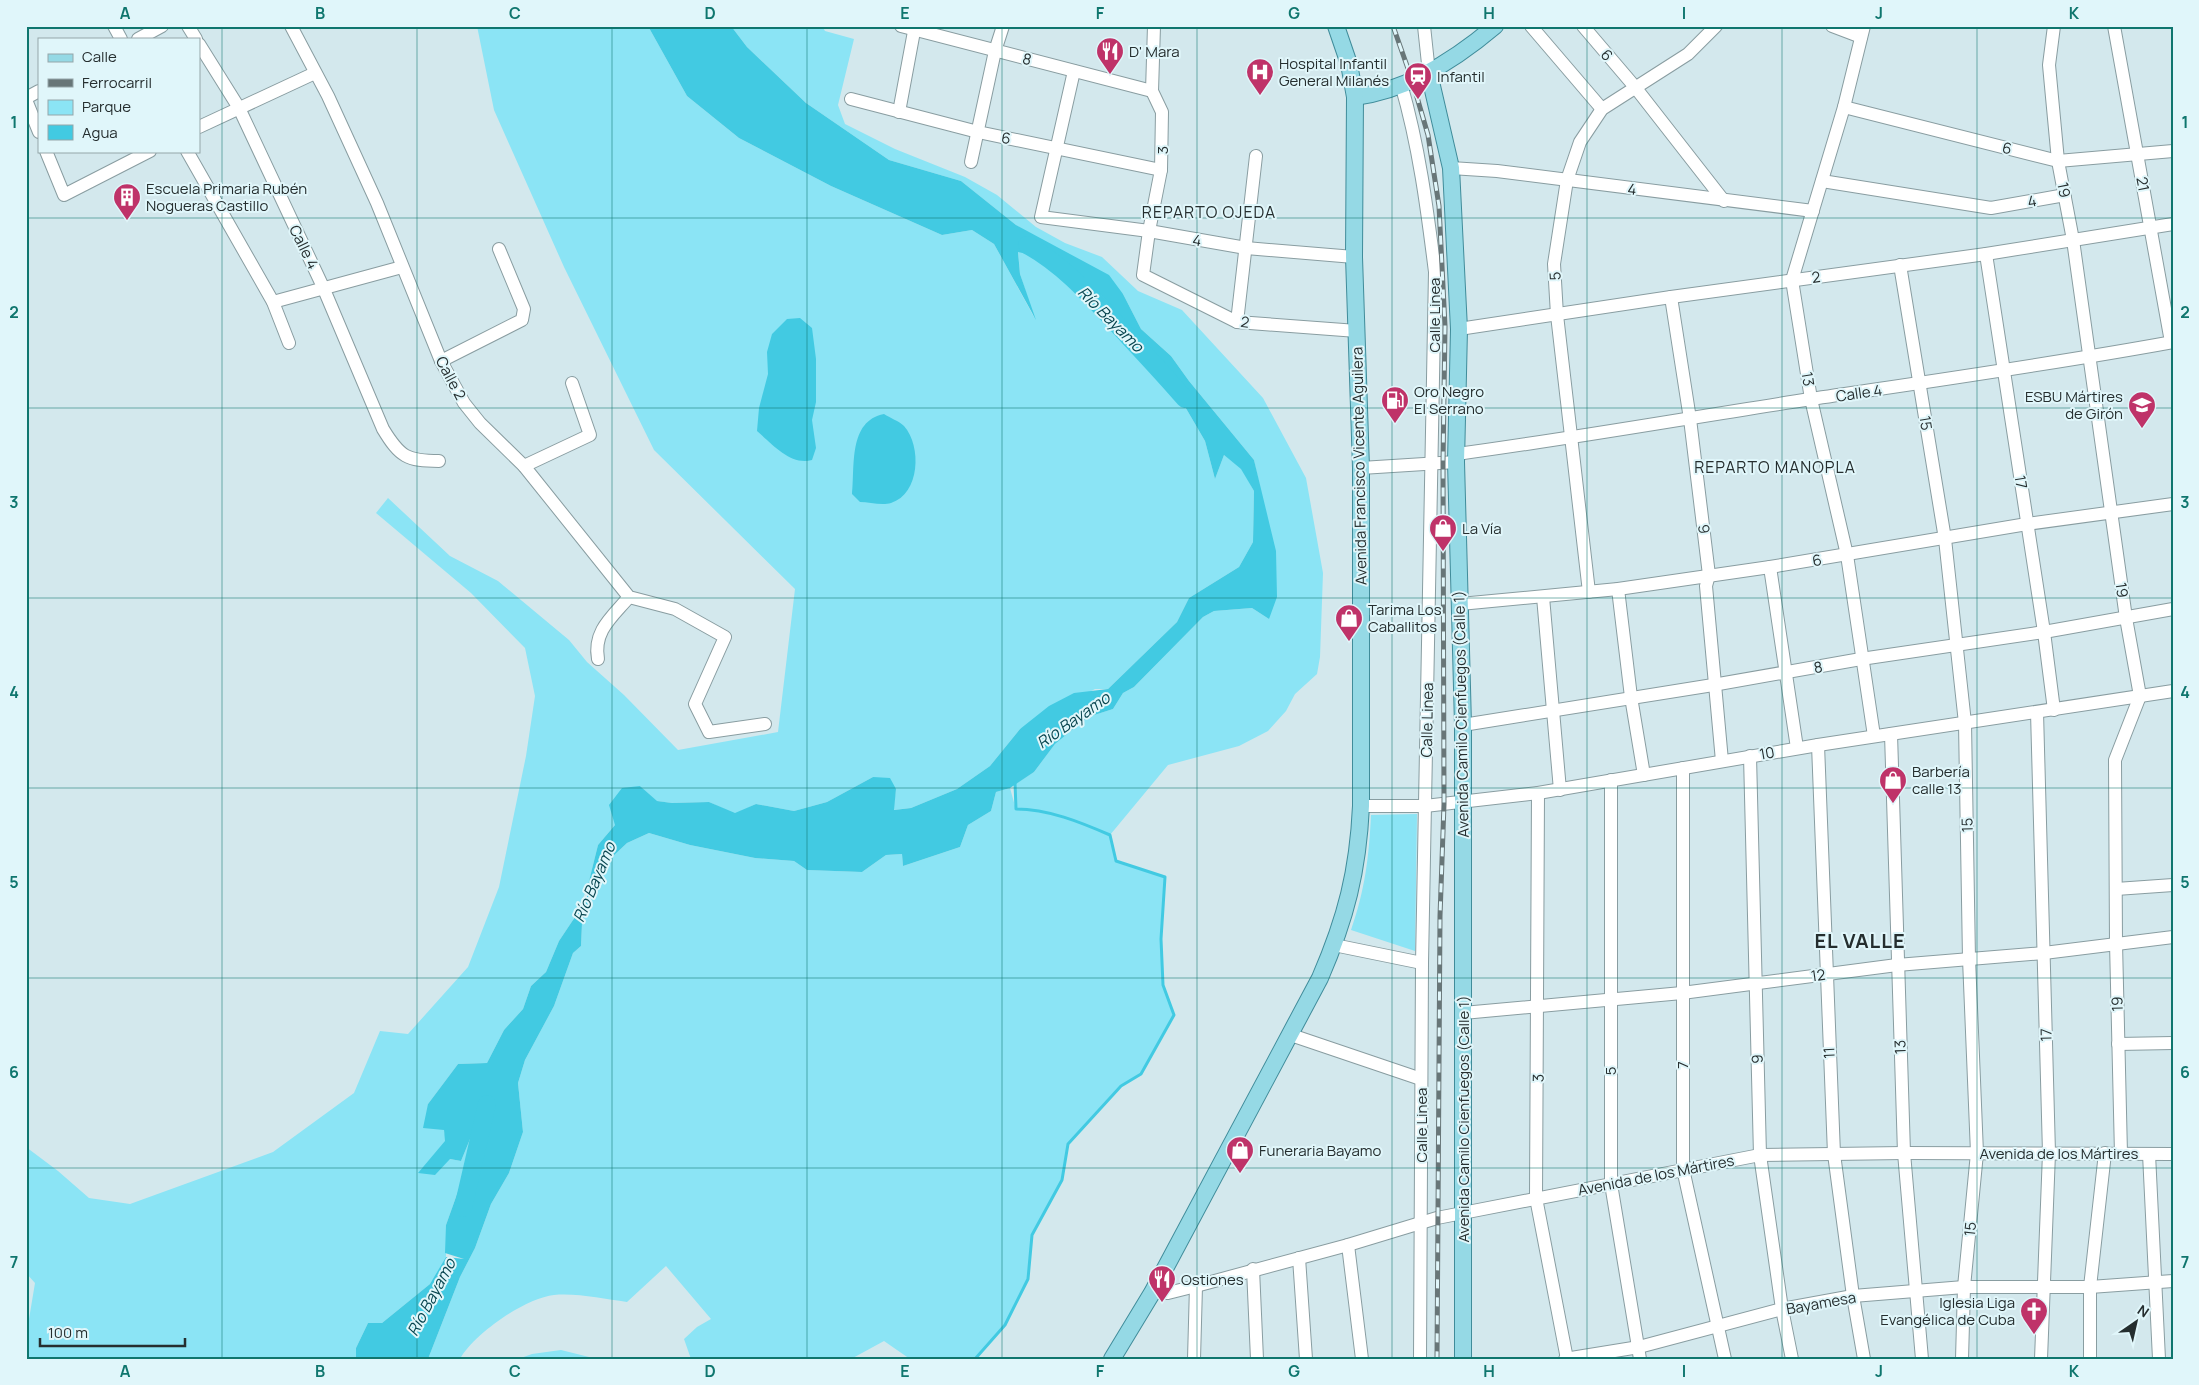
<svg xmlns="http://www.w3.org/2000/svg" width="2199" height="1385" font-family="Manrope,sans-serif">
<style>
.green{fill:#8be4f5}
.water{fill:#42cae2}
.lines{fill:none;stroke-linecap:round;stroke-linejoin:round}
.stream{stroke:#42cae2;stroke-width:3}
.river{stroke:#42cae2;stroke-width:18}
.minor-casing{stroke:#899da1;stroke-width:14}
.major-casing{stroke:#408c9a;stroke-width:18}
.minor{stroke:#fff;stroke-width:12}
.major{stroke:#95d9e5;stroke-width:16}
.rail-casing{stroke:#687678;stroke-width:5}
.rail{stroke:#e0f6fa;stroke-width:3;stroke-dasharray:9;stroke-linecap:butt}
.grid{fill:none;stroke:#0f766e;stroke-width:1;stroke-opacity:0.55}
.labels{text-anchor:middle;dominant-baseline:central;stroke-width:4;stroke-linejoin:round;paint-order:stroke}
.poi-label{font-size:15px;fill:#252e2f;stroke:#e0f6fa;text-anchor:start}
.street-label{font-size:15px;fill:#252e2f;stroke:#e0f6fa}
.neighbourhood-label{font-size:16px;letter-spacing:1px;fill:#252e2f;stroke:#e0f6fa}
.water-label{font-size:16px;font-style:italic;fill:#08454f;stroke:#e0f6fa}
.district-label{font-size:20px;font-weight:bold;letter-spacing:1px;fill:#252e2f;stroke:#e0f6fa}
.neatline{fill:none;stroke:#0f766e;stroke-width:2}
.grid-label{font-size:16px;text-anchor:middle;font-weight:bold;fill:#0f766e}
</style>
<rect width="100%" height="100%" fill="#d3e8ed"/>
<g class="green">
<path d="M477 26H648L687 96 739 138 831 186 942 235 972 230 994 244 1034 317 1020 274 1018 251 1056 260 1101 295 1155 355 1205 441 1215 479 1224 455 1242 469 1254 491 1253 542 1239 567 1189 598 1177 622 1108 689H1095L1020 729 990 766 957 789 911 808 893 810 896 789 873 777 827 802 794 811 756 804 735 814 709 802 672 803 656 801 640 786 615 825 598 845 587 889 573 920 559 941 546 972 531 986 523 1009 504 1030 487 1063 458 1064 428 1104 444 1130 450 1159 461 1161 475 1127 482 1126 469 1186 461 1183 446 1225V1257L438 1273 430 1284 382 1323H368L356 1348V1359H26V1337L35 1283 26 1273V1147L58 1171 89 1198 130 1204 273 1152 354 1093 380 1031 408 1034 468 967 499 887 526 756 535 696 525 648 471 593 376 513 388 498 450 556 498 581 569 640 587 662 624 695 678 750 778 732 795 589 654 450 564 267 494 110Z"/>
<path d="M731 26H822L825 31 854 39 838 105 845 124 895 149 965 177 997 195 1036 227 1065 243 1102 257 1138 291 1182 310 1263 398 1306 478 1323 573 1320 657 1317 674 1295 694 1286 711 1268 731 1239 746 1168 765 1110 835 1116 861 1165 877 1161 939 1163 985 1174 1015 1141 1074 1121 1086 1068 1144 1062 1180 1032 1235 1028 1279 1005 1325 975 1359H910L884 1341 851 1359H691L684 1339 697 1327 711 1319 666 1266 627 1302C604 1299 578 1293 554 1295 525 1298 474 1334 460 1359H428L460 1277 475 1248 491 1204 509 1173 523 1132 518 1083 525 1060 554 1006 573 953 581 946 582 923 588 906 610 859 627 843 649 833 690 845 755 858 794 861 807 870 862 872 886 855 902 854 903 866 960 847 968 825 991 811 996 792 1010 788 1015 806 1014 785 1034 772 1055 744 1088 717 1113 709 1123 693 1134 687 1203 617 1214 611 1252 608 1269 619 1264 506 1254 460 1189 381 1171 356 1141 329 1123 294 1016 225 961 181 889 160 806 103 747 47Z"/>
<path d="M1417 814 1415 951 1351 930C1365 890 1369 857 1371 815Z"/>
<path d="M561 1350 597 1359H518L532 1354Z"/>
</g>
<g class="water">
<path d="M648 26H731L747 47 806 103 889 160 961 181 1016 225 1109 275 1123 294 1141 329 1171 356 1189 381 1254 460 1276 551 1277 597 1269 619 1252 608 1214 611 1203 617 1134 687 1123 693 1113 709 1088 717 1055 744 1034 772 1010 788 996 792 991 811 968 825 960 847 903 866 902 854 886 855 862 872 807 870 794 861 755 858 690 845 649 833 627 843 610 859 587 899 588 906 582 923 581 946 573 953 554 1006 525 1060 518 1083 523 1132 509 1173 491 1204 475 1248 460 1277 428 1359H356V1348L368 1323H382L430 1284 446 1257 464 1259 445 1253 446 1225 461 1183 470 1185 482 1127H475L461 1161 450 1159 435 1175 418 1173 445 1141 444 1130 423 1128 428 1104 458 1064 487 1063 504 1030 523 1009 531 986 546 972 559 941 587 899V889L598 845 615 825 609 805 622 788 640 786 657 801 672 803 709 802 735 813 756 804 794 811 827 802 873 777 890 778 896 789 894 810 911 808 957 789 990 766 1020 729 1049 706 1074 693 1108 689 1177 622 1189 598 1239 567 1253 542 1254 491 1241 469 1224 455 1215 479 1205 441 1155 355 1101 295 1056 260 1018 252 1020 274 1036 320 994 244 972 230 942 235 831 186 739 138 687 96Z"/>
<path d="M800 318 812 328 816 359V402L812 420 816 448 812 460C791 466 772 444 757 431L759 408 768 374 767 352 772 334 787 319Z"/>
<path d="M884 414C890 418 899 421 904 426 922 446 920 494 891 503 882 506 869 502 860 502L852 494C855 467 848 421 884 414Z"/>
</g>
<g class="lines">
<path class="stream" d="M975 1359 1005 1325 1028 1279 1032 1235 1062 1180 1068 1144 1121 1086 1141 1074 1174 1015 1163 985 1161 939 1165 877 1116 861 1110 835C1080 822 1048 809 1016 809L1015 783"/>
<g class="river">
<path d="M1027 245C1060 263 1086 291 1111 318 1136 345 1161 371 1185 399"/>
<path d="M463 1208 487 1104"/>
</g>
<g class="minor-casing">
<g id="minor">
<path d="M114 26 121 39"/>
<path d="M188 26 196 39"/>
<path d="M291 26 328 96 377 203 441 361 464 403 480 423 524 466 629 597 675 609 725 637 695 704 709 732 765 724"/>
<path d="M901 26 1152 91"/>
<path d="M1154 26 1152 91 1162 112 1161 170 1149 231 1143 275 1237 322 1357 331"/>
<path d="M1424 26 1429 73"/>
<path d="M1531 26 1602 109"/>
<path d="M1583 26 1635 87 1724 201"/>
<path d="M1832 26 1861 37"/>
<path d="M1864 26 1844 107 1792 280 1811 399 1847 555 1874 736"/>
<path d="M2054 26 2049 65 2058 161 2073 240 2126 618 2140 696 2115 760 2116 943 2121 1154"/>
<path d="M2114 26 2171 342"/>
<path d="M138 39 162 26"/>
<path d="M199 44 239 108 323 287 383 429C400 457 407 461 439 461"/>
<path d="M1074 71 1041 217 1149 231 1246 248 1354 257"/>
<path d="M1401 84C1419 146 1427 208 1435 272L1422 963 1420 1359"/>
<path d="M26 98 39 91"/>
<path d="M851 99 978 132 1161 170"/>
<path d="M26 100 39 132"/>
<path d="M1844 107 2058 161 2173 151"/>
<path d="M899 112 915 26"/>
<path d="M199 127 315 73"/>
<path d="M46 151 64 195 150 151"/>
<path d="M187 151 273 302 289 343"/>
<path d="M971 162 995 51 1003 26"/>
<path d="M1451 168 1497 171 1813 211"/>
<path d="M1822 181 1991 208 2065 195"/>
<path d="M1986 254 2044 632 2054 710"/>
<path d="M1900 265 1945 539 1965 723 1969 959 1977 1153 1964 1287 1962 1359"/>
<path d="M1671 297 1690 419 1709 575 1706 586 1722 761"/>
<path d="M273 302 402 267"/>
<path d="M1237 322 1256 156"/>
<path d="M1459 329 1671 297 1986 254 2173 224"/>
<path d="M441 361 522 320 524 309 499 249"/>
<path d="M1457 454C1575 438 1693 417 1811 399 1932 381 2053 364 2173 342"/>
<path d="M524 466 590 435 572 383"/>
<path d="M1361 468 1456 462"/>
<path d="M1770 567 1797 748"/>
<path d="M1618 589 1631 697 1644 775"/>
<path d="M1589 592 1557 315 1554 264 1567 180 1580 142 1602 109 1688 54 1716 26"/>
<path d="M1543 597 1560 790"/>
<path d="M1460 604 1618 589 1770 567 2027 524 2173 504"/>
<path d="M598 659C593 631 612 617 629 597"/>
<path d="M2037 712 2049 1153 2041 1359"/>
<path d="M1463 725 1713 685 1861 659 2044 632 2173 609"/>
<path d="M1891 734 1904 1153 1922 1359"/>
<path d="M1818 745 1834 1154 1853 1296 1864 1359"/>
<path d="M1750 756 1760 1155 1782 1309 1792 1359"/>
<path d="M1683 768V1169L1725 1359"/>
<path d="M1611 780V1184L1640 1359"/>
<path d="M1538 793 1536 1198 1567 1359"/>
<path d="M1361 806H1425L1538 793 1818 745 2173 691"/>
<path d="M2116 889 2173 885"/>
<path d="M1334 945 1422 963"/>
<path d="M1463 1013 1682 993 1897 965 2044 953 2173 937"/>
<path d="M1291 1035 1421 1079"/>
<path d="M2118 1044 2173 1043"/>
<path d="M2149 1154 2159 1359"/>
<path d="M1348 1245 1362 1359"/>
<path d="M1299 1258 1306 1359"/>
<path d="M1253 1269 1257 1359"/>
<path d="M1152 1293H1168L1196 1286 1348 1245 1437 1218 1760 1155 1904 1153 2173 1154"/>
<path d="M1194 1359 1196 1286"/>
<path d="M1565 1359 1639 1347 1782 1309 1853 1296 1964 1287H2090L2173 1281"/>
<path d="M2090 1359V1287L2105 1153"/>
</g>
</g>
<g class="major-casing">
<g id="major">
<path d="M1429 73 1451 168 1459 329 1456 462 1463 725V1359"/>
<path d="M1355 97C1406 91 1456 59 1495 26"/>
<path d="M1112 1359 1152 1293 1320 978C1346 918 1358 871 1361 806V468L1354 257 1355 97 1349 64 1336 26"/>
</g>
</g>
<use href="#minor" class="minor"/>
<use href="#major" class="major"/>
<g class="rail-casing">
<path id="rail" d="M1393 26 1412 80 1428 135 1439 206 1445 326 1443 463 1444 804 1440 916 1437 1359"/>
</g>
<use href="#rail" class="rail"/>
</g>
<path class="grid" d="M222 26V1359M417 26V1359M612 26V1359M807 26V1359M1002 26V1359M1197 26V1359M1392 26V1359M1587 26V1359M1782 26V1359M1977 26V1359M26 218H2173M26 408H2173M26 598H2173M26 788H2173M26 978H2173M26 1168H2173"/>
<defs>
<g id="restaurant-pin" transform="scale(1.4375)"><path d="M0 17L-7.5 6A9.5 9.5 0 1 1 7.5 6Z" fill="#bf3369" stroke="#e0f6fa"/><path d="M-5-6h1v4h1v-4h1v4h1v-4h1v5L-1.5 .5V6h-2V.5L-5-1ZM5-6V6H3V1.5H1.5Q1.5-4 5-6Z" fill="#fff"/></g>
<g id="hospital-pin" transform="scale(1.4375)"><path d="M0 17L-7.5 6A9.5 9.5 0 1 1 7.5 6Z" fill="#bf3369" stroke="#e0f6fa"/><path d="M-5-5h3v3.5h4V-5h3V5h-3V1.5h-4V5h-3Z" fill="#fff"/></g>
<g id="station-pin" transform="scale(1.4375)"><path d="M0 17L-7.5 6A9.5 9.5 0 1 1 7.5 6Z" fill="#bf3369" stroke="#e0f6fa"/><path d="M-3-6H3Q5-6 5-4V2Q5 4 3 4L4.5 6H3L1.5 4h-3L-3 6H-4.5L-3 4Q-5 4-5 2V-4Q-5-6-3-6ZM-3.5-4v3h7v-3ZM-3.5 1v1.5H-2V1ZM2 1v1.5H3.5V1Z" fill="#fff"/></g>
<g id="building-pin" transform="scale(1.4375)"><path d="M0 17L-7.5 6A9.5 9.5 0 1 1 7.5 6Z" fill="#bf3369" stroke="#e0f6fa"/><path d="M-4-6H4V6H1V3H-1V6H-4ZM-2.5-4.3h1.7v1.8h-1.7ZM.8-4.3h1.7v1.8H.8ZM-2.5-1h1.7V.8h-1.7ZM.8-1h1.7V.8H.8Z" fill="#fff"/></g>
<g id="fuel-pin" transform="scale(1.4375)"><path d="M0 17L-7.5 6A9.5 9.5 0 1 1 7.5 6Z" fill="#bf3369" stroke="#e0f6fa"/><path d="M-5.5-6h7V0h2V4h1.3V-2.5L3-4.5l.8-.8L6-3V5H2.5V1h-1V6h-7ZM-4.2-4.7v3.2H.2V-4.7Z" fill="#fff"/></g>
<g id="school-pin" transform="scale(1.4375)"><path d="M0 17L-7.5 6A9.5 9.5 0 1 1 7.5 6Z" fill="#bf3369" stroke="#e0f6fa"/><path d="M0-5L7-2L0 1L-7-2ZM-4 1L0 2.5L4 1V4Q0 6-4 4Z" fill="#fff"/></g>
<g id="shop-pin" transform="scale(1.4375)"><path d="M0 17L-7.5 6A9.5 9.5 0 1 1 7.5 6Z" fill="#bf3369" stroke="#e0f6fa"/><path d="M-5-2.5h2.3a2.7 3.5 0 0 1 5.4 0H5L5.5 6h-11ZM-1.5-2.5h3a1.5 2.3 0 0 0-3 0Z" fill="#fff"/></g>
<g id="church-pin" transform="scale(1.4375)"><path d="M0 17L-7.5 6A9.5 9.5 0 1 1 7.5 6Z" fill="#bf3369" stroke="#e0f6fa"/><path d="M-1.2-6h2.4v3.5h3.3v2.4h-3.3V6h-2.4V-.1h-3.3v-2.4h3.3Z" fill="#fff"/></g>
</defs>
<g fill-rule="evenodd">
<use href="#restaurant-pin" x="1110" y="51"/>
<use href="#hospital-pin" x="1260" y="72"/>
<use href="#station-pin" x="1418" y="76"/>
<use href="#building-pin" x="127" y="197"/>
<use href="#fuel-pin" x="1395" y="400"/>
<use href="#school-pin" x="2142" y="405"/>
<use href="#shop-pin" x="1443" y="528"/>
<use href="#shop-pin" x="1349" y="618"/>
<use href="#shop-pin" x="1893" y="780"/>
<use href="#shop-pin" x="1240" y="1150"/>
<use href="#restaurant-pin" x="1162" y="1279"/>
<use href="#church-pin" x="2034" y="1311"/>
</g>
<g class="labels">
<g class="poi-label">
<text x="1129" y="51">D' Mara</text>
<text x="1279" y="63">Hospital Infantil<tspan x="1279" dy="17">General Milanés</tspan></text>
<text x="1437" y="76">Infantil</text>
<text x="146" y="188">Escuela Primaria Rubén<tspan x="146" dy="17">Nogueras Castillo</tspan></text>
<text x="1414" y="391">Oro Negro<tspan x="1414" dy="17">El Serrano</tspan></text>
<text x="2123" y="396" text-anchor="end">ESBU Mártires<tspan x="2123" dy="17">de Girón</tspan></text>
<text x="1462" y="528">La Vía</text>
<text x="1368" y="609">Tarima Los<tspan x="1368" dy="17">Caballitos</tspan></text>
<text x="1912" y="771">Barbería<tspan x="1912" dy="17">calle 13</tspan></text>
<text x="1259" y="1150">Funeraria Bayamo</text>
<text x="1181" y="1279">Ostiones</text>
<text x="2015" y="1302" text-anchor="end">Iglesia Liga<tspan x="2015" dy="17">Evangélica de Cuba</tspan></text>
</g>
<g class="street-label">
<text transform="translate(1607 55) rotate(50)">6</text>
<text transform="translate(1027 59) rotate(14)">8</text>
<text transform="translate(1006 138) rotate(11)">6</text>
<text transform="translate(2007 148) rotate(14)">6</text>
<text transform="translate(1162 150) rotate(-90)">3</text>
<text transform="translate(2143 184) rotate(79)">21</text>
<text transform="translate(1632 189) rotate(7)">4</text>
<text transform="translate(2064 190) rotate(79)">19</text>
<text transform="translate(2032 201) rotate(-10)">4</text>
<text transform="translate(1197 240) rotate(10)">4</text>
<text transform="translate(304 247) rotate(64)">Calle 4</text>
<text transform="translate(1555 276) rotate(-94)">5</text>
<text transform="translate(1816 277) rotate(-8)">2</text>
<text transform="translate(1434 315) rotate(-90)">Calle Linea</text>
<text transform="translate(1245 322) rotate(8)">2</text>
<text transform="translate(451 378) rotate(62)">Calle 2</text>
<text transform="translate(1808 379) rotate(81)">13</text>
<text transform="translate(1859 393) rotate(-8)">Calle 4</text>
<text transform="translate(1926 423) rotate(81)">15</text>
<text transform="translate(1359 466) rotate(-91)">Avenida Francisco Vicente Aguilera</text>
<text transform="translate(2021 482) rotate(81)">17</text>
<text transform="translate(1704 529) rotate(83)">9</text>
<text transform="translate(1817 560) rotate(-9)">6</text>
<text transform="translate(2122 590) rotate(82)">19</text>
<text transform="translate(1818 667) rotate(-10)">8</text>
<text transform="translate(1461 714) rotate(-91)">Avenida Camilo Cienfuegos (Calle 1)</text>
<text transform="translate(1427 720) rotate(-89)">Calle Linea</text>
<text transform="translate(1767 753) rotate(-10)">10</text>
<text transform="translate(1967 825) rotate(-91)">15</text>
<text transform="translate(1818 975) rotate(-8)">12</text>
<text transform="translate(2117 1004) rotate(-91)">19</text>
<text transform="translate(2046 1035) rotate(-91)">17</text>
<text transform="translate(1900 1047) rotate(-92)">13</text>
<text transform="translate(1829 1053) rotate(-93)">11</text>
<text transform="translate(1757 1059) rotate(-92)">9</text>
<text transform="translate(1682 1065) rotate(-90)">7</text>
<text transform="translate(1610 1071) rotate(-90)">5</text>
<text transform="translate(1538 1078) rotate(-89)">3</text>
<text transform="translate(1463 1119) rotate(-90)">Avenida Camilo Cienfuegos (Calle 1)</text>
<text transform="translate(1421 1125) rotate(-90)">Calle Linea</text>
<text x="2059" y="1153">Avenida de los Mártires</text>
<text transform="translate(1656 1175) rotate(-11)">Avenida de los Mártires</text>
<text transform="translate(1970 1229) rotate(-84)">15</text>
<text transform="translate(1821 1303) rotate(-10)">Bayamesa</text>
</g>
<g class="neighbourhood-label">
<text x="1209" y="212">REPARTO OJEDA</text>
<text x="1775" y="467">REPARTO MANOPLA</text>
</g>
<g class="water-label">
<text transform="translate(1111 319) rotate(45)">Río Bayamo</text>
<text transform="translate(1073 720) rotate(-35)">Río Bayamo</text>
<text transform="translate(594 882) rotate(-67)">Río Bayamo</text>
<text transform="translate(431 1297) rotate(-62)">Río Bayamo</text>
</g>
<g class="district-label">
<text x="1860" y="940">EL VALLE</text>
</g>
</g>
<rect width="2199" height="1385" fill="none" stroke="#e0f6fa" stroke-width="55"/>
<rect x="38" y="38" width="162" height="115" fill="#e0f6fa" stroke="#95a6a9"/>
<rect x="48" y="54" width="25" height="8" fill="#95d9e5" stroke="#95a6a9"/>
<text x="82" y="62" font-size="15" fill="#252e2f">Calle</text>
<rect x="48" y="79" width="25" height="8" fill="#687678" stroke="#95a6a9"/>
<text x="82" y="88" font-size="15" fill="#252e2f">Ferrocarril</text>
<rect x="48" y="100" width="25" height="15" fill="#8be4f5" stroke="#95a6a9"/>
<text x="82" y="112" font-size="15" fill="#252e2f">Parque</text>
<rect x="48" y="125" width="25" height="15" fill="#42cae2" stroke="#95a6a9"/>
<text x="82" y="138" font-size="15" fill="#252e2f">Agua</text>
<g transform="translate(2136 1322) rotate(34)" stroke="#e0f6fa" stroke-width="4" paint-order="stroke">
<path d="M0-4L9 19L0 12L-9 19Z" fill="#252e2f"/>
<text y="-8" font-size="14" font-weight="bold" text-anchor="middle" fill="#252e2f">N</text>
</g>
<path d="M40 1338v8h145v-8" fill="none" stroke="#252e2f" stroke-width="2.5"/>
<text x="48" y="1338" font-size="15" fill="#252e2f" stroke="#e0f6fa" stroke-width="4" paint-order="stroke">100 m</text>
<rect x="28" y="28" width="2144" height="1330" class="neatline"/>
<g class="grid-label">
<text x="125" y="19">A</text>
<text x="320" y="19">B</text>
<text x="515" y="19">C</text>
<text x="710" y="19">D</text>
<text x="905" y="19">E</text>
<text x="1100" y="19">F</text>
<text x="1294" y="19">G</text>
<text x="1489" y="19">H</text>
<text x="1684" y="19">I</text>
<text x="1879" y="19">J</text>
<text x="2074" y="19">K</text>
<text x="14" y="128">1</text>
<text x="2185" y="128">1</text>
<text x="14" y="318">2</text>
<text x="2185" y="318">2</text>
<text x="14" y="508">3</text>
<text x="2185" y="508">3</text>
<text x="14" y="698">4</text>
<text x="2185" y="698">4</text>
<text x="14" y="888">5</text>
<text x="2185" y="888">5</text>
<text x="14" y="1078">6</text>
<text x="2185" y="1078">6</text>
<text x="14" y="1268">7</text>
<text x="2185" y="1268">7</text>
<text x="125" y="1377">A</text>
<text x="320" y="1377">B</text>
<text x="515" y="1377">C</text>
<text x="710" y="1377">D</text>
<text x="905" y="1377">E</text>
<text x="1100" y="1377">F</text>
<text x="1294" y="1377">G</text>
<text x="1489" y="1377">H</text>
<text x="1684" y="1377">I</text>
<text x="1879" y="1377">J</text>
<text x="2074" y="1377">K</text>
</g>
</svg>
